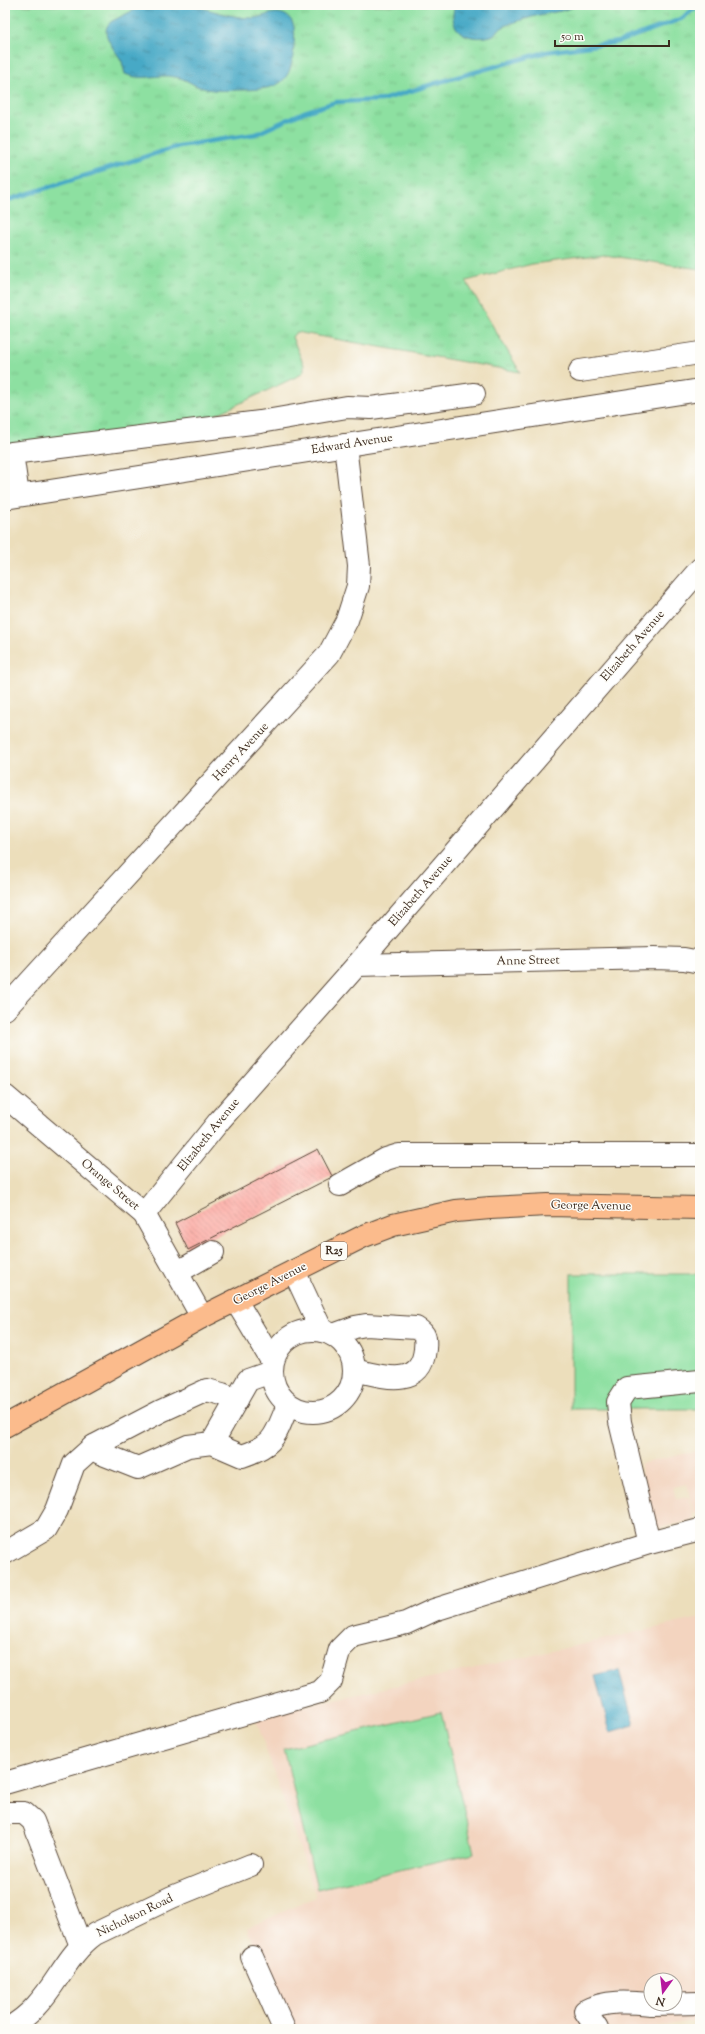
<svg xmlns="http://www.w3.org/2000/svg" width="705" height="2034" font-family="'Sorts Mill Goudy',serif">
<style>
.built{fill:#f3d4bf;fill-rule:evenodd}
.grass{fill:url(#grass-tufts);stroke:#648560}
.pitch{fill:#8de0a1;stroke:#648560}
.water{fill:url(#water-ripples);stroke:#416a72}
.lines{fill:none;stroke-linecap:round;stroke-linejoin:round}
.stream{stroke:#47a9c6;stroke-width:4.5}
.building{fill:url(#building-back-hatch)}
.minor-casing{stroke:#564536;stroke-width:24}
.major-casing{stroke:#564536;stroke-width:24}
.minor{stroke:#fff;stroke-width:22}
.major{stroke:#fbbb8c;stroke-width:22}
.labels{text-anchor:middle;dominant-baseline:central;stroke-width:3;stroke-linejoin:round;paint-order:stroke}
.shield{fill:#fdfcf7;stroke:#75695f;stroke-width:1}
.shield-label{font-size:11px;font-weight:bold;fill:#3b2a1e}
.street-label{font-size:12px;fill:#3b2a1e;stroke:#fdfcf7}
</style>
<defs>
<pattern id="grass-tufts" width="24" height="20" patternUnits="userSpaceOnUse"><rect width="24" height="20" fill="#8de0a1"/><path d="M3 7l-1-3M5 7V3M7 7l1-3M15 17l-1-3M17 17v-4M19 17l1-3" fill="none" stroke="#7bc08a"/></pattern>
<pattern id="water-ripples" width="26" height="14" patternUnits="userSpaceOnUse"><rect width="26" height="14" fill="#47a9c6"/><path d="M2 4q2-2 4 0t4 0M15 11q2-2 4 0t4 0" fill="none" stroke="#3c8aa0"/></pattern>
<pattern id="building-back-hatch" width="6" height="6" patternUnits="userSpaceOnUse"><rect width="6" height="6" fill="#fda69f"/><path d="M-1 5l2 2M0 0l6 6M5-1l2 2" fill="none" stroke="#ce8781"/></pattern>
</defs>
<rect width="100%" height="100%" fill="#fdfcf7"/>
<filter id="ink" filterUnits="userSpaceOnUse"><feTurbulence type="fractalNoise" baseFrequency=".025" numOctaves="2"/><feDisplacementMap in="SourceGraphic" scale="8" xChannelSelector="R" yChannelSelector="G"/><feConvolveMatrix kernelMatrix="1 2 1 2 8 2 1 2 1" color-interpolation-filters="sRGB"/></filter>
<filter id="wash" filterUnits="userSpaceOnUse"><feTurbulence type="fractalNoise" baseFrequency=".012" numOctaves="4" result="noise"/><feDisplacementMap in="SourceGraphic" scale="16" xChannelSelector="R" yChannelSelector="G"/><feGaussianBlur stdDeviation="0.9" result="paint"/><feColorMatrix in="noise" values="0 0 0 0 0 0 0 0 0 0 0 0 0 0 0 0 0 1.4 0 .05"/><feComposite in="paint" operator="in"/></filter>
<g filter="url(#wash)">
<rect width="100%" height="100%" fill="#ecdebb"/>
<g class="built">
<path d="M700 1450V1513L694 1514 687 1484 673 1487 676 1499 689 1497 694 1520 655 1529 640 1464Z"/>
<path d="M700 1618V2019L652 2029H285L247 1928 316 1897 255 1717ZM651 1980H675V2004H651Z"/>
</g>
<path class="grass" d="M5 5H700V269L604 255 532 264 466 281 520 372 296 332 292 337 304 365V371L300 375 213 416 110 434 5 447V407L7 404 5 401Z"/>
<g class="pitch">
<rect x="571" y="1274" width="129" height="135"/>
<path d="M441 1712 474 1853 317 1889 284 1749Z"/>
</g>
<g class="water">
<path d="M144 5C159 5 176 3 190 5 210 9 231 18 252 18 263 18 274 9 285 15 296 20 295 34 294 44 292 85 279 89 242 90 230 90 215 92 203 88 193 86 186 78 175 77 157 73 144 82 125 74 124 70 123 66 122 62 117 51 96 32 112 21Z"/>
<path d="M455 5H576C563 13 547 12 532 17 522 20 509 23 500 29 496 31 495 35 491 36 468 42 446 31 455 5Z"/>
<path d="M619 1670 634 1725 610 1732 595 1676Z"/>
</g>
<g class="lines">
<path class="stream" d="M5 201 179 146 256 134 304 112 336 102 382 100 436 83 546 52 618 42 681 19 699 5"/>
</g>
<g id="blocks">
<path class="building" d="M318 1149 332 1176 330 1178 188 1250 175 1223Z"/>
</g>
</g>
<g filter="url(#ink)">
<use href="#blocks" fill-opacity="0" stroke="#564536" stroke-width="1"/>
<g class="lines">
<g class="minor-casing">
<g id="minor">
<path d="M580 371 700 353"/>
<path d="M18 495 12 453 260 422 347 407 371 408 474 394"/>
<path d="M5 498 700 390"/>
<path d="M357 965 654 958 684 959 700 962"/>
<path d="M5 1009 329 654 347 620 358 586 359 566 345 445"/>
<path d="M5 1096 144 1214 202 1317"/>
<path d="M340 1185 386 1159 399 1155H700"/>
<path d="M144 1214 220 1120 357 965 700 569"/>
<path d="M294 1271 322 1331"/>
<path d="M178 1272 213 1252"/>
<path d="M236 1301 272 1361"/>
<circle cx="313" cy="1371" r="41"/>
<path d="M333 1335 355 1327 366 1325 416 1328C426 1334 426 1338 425 1349 421 1390 381 1376 354 1370"/>
<path d="M212 1443 248 1380 271 1372"/>
<path d="M94 1446 100 1453 138 1468 188 1446 212 1443 242 1456C276 1445 275 1435 288 1405"/>
<path d="M649 1543 620 1422 618 1402 627 1388 700 1381"/>
<path d="M5 1553 46 1529 57 1510 74 1464 94 1446 161 1411 207 1390 222 1394 237 1400"/>
<path d="M5 1783 320 1692 331 1681 340 1649 353 1636 406 1623 434 1610 649 1543 700 1530"/>
<path d="M5 1813H24L33 1821 81 1946"/>
<path d="M252 1957 284 2029"/>
<path d="M653 2004 700 2003"/>
<path d="M7 2029C18 2023 28 2015 36 2006 58 1983 68 1953 95 1934L172 1897 251 1865"/>
<path d="M597 2029 585 2011C605 2000 629 2002 651 2004"/>
</g>
</g>
<g class="major-casing">
<path id="major" d="M5 1426 202 1317 364 1236 393 1225 456 1211 490 1208 548 1205 700 1208"/>
</g>
<use href="#minor" class="minor"/>
<use href="#major" class="major"/>
</g>
</g>
<g class="labels">
<rect class="shield" x="321" y="1242" width="26" height="18" rx="3"/>
<g class="shield-label">
<text x="334" y="1251">R25</text>
</g>
<g class="street-label">
<text transform="translate(352 444) rotate(-9)">Edward Avenue</text>
<text transform="translate(633 646) rotate(-49)">Elizabeth Avenue</text>
<text transform="translate(241 752) rotate(-47)">Henry Avenue</text>
<text transform="translate(421 891) rotate(-49)">Elizabeth Avenue</text>
<text transform="translate(528 961) rotate(-1)">Anne Street</text>
<text transform="translate(209 1135) rotate(-51)">Elizabeth Avenue</text>
<text transform="translate(110 1185) rotate(40)">Orange Street</text>
<text transform="translate(591 1206) rotate(1)">George Avenue</text>
<text transform="translate(270 1284) rotate(-27)">George Avenue</text>
<text transform="translate(135 1916) rotate(-26)">Nicholson Road</text>
</g>
</g>
<rect width="705" height="2034" fill="none" stroke="#fdfcf7" stroke-width="20"/>
<g transform="translate(663 1992) rotate(195)"><circle r="19" fill="#fdfcf7" stroke="#afa8a0"/>
<path d="M0-3L7 15L0 10L-7 15Z" fill="#b5179e"/>
<text y="-6" font-size="11" font-weight="bold" text-anchor="middle" fill="#3b2a1e">N</text>
</g>
<path d="M555 40v6h114v-6" fill="none" stroke="#3b2a1e" stroke-width="2"/>
<text x="561" y="40" font-size="12" fill="#3b2a1e" stroke="#fdfcf7" stroke-width="3" paint-order="stroke">50 m</text>
</svg>
